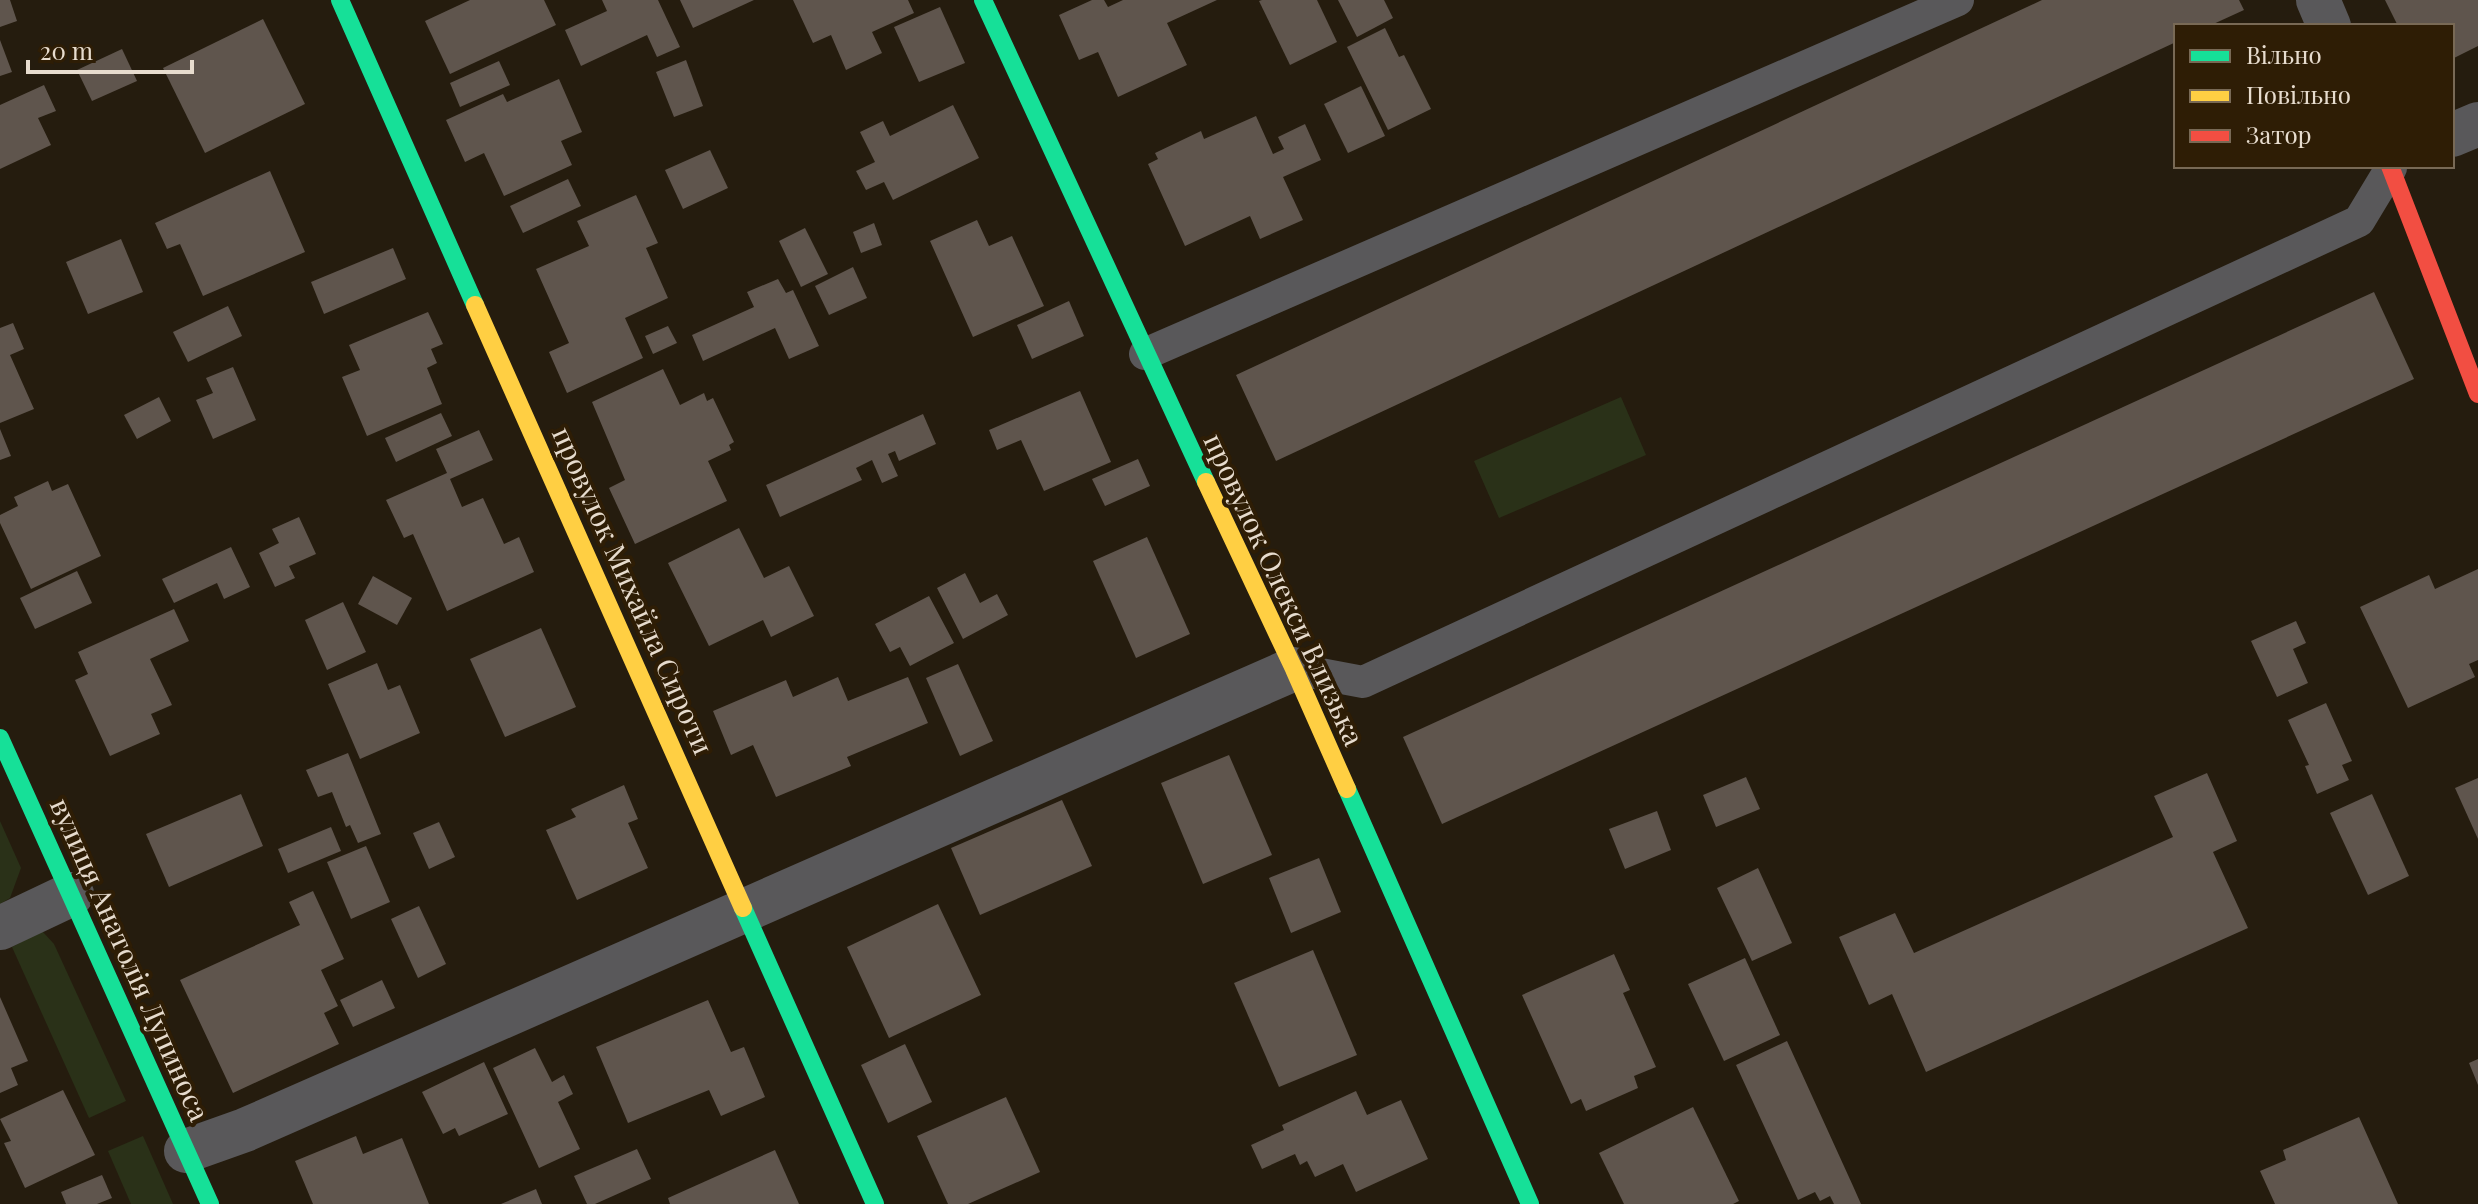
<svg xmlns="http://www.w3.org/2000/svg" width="2478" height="1204" font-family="'Playfair Display',serif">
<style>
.green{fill:#2a3118}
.building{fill:#5f554d}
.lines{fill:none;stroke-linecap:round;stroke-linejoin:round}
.lane{stroke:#59585a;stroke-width:32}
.street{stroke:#59585a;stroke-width:44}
.fast{stroke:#16e098;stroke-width:18}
.slow{stroke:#ffcf43;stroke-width:18}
.jam{stroke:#f24e42;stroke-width:18}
.labels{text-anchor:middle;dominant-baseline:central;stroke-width:8;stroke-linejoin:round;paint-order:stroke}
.street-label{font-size:28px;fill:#e7dcce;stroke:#2e1d05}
</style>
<rect width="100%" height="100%" fill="#251c0e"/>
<g class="green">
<path d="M1621 397 1646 455 1499 518 1474 461Z"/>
<path d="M0 821 21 868 10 898 0 904Z"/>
<path d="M42 931 54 944 126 1101 89 1118 12 947Z"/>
<path d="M143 1136 173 1204H131L108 1151Z"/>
</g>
<g class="building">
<path d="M0 0H10L17 21 0 27Z"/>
<path d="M470 0H544L556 25 450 74 425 21Z"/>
<path d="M602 0H658L680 47 657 57 647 35 581 66 565 30 607 11Z"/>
<path d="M680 0H754L693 28Z"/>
<path d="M793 0H908L914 13 872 32 882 53 846 70 831 35 813 43Z"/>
<path d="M1092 0H1104L1108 7 1123 0H1217L1167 23 1187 65 1118 97 1098 52 1079 60 1059 15Z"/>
<path d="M1262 0H1317L1337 42 1290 65 1259 1Z"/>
<path d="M1338 0H1384L1393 18 1357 37Z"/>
<path d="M2042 0H2239L2244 10 2209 26H2176V42L1276 461 1236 375Z"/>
<path d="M2385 0H2478V46L2452 59V26H2398Z"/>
<path d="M940 7 965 63 919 82 894 27Z"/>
<path d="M263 19 305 104 205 153 163 68Z"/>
<path d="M1385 28 1399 57 1404 55 1431 109 1388 130 1347 47Z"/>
<path d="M0 40 12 72 0 76Z"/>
<path d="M122 49 137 81 92 101 77 70Z"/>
<path d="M686 60 703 106 674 117 656 72Z"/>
<path d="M499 61 510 85 460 107 450 83Z"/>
<path d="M559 79 582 132 561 141 572 165 504 196 484 153 465 162 446 120 503 94 507 102Z"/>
<path d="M44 85 56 111 38 118 51 145 0 169V105Z"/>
<path d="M1361 86 1385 136 1348 153 1324 104Z"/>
<path d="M953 105 979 158 893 200 884 182 866 190 856 171 875 162 860 132 883 121 890 136Z"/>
<path d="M1256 116 1273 154 1284 149 1278 137 1305 124 1321 160 1283 177 1303 220 1260 239 1250 216 1185 246 1148 164 1158 159 1155 153 1201 131 1204 139Z"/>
<path d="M710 150 728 188 683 209 665 170Z"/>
<path d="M270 171 305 252 203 296 180 244 167 249 155 223Z"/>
<path d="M568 179 581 206 523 233 510 206Z"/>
<path d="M636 195 658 243 646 248 668 298 625 318 643 358 567 393 549 352 569 343 536 269 589 246 577 221Z"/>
<path d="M977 220 989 246 1012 236 1044 306 973 337 930 241Z"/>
<path d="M874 223 882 245 861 253 853 232Z"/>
<path d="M805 228 828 274 801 287 779 241Z"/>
<path d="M121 239 143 292 88 314 66 262Z"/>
<path d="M393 248 406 279 324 314 311 282Z"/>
<path d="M853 267 867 298 829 315 815 286Z"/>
<path d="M778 279 786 293 793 290 819 346 789 359 775 328 703 361 692 335 754 307 747 292Z"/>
<path d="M2374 292 2414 379 1442 824 1403 737Z"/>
<path d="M1069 301 1084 336 1032 359 1017 325Z"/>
<path d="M228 306 242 336 188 362 173 332Z"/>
<path d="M428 312 443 344 431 349 437 363 427 368 442 404 367 436 342 377 360 370 349 345Z"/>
<path d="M13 323 24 349 10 355 34 409 0 423V328Z"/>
<path d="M668 326 677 343 653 354 645 336Z"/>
<path d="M233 367 256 420 213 439 196 400 213 393 206 378Z"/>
<path d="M663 369 680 405 704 393 707 401 713 398 734 442 729 445 731 450 708 461 727 501 635 544 609 488 625 480 592 402Z"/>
<path d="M1080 391 1111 462 1044 491 1021 440 997 450 989 430Z"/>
<path d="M159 397 171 421 137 439 124 415Z"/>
<path d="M441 413 452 436 396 462 385 438Z"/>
<path d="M923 414 936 444 899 461 895 451 888 454 898 476 882 483 872 460 856 468 862 480 780 517 766 485Z"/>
<path d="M0 429 11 456 0 460Z"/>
<path d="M479 430 493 460 450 479 462 507 483 498 504 544 519 537 534 572 447 611 413 534 404 538 386 500 447 473 436 449Z"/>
<path d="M1138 459 1150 486 1105 506 1092 479Z"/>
<path d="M48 481 52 491 68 484 101 556 31 589 0 523V515L18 506 14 497Z"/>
<path d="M299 517 316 554 289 566 295 578 275 587 259 553 279 543 272 529Z"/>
<path d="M739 528 764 578 789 566 814 616 771 637 763 620 709 646 668 563Z"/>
<path d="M1147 537 1190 634 1136 658 1093 561Z"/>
<path d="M231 547 250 587 224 599 217 583 174 603 162 579Z"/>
<path d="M2478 569V660L2469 664 2475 677 2408 708 2360 607 2429 575 2435 589Z"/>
<path d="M77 571 92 603 35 629 20 598Z"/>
<path d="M965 573 980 603 997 594 1008 615 963 639 937 588Z"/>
<path d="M373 576 412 598 397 625 358 604Z"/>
<path d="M929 596 954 643 910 666 900 647 890 652 875 624Z"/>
<path d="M343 602 366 652 327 670 305 620Z"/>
<path d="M174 609 189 641 150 659 172 705 151 714 160 734 110 756 75 680 88 674 78 652Z"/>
<path d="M2296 621 2306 643 2293 649 2308 683 2277 697 2251 641Z"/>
<path d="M541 628 576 707 505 737 470 659Z"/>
<path d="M377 663 388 690 400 685 420 733 360 759 328 684Z"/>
<path d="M958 664 993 741 960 756 926 678Z"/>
<path d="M838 677 848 701 908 677 928 723 847 757 851 766 776 797 753 745 731 755 713 711 786 680 793 697Z"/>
<path d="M2326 703 2352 761 2342 765 2349 780 2317 794 2305 766 2309 765 2288 720Z"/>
<path d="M348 753 381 834 358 843 350 825 346 827 332 792 318 797 306 770Z"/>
<path d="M1229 755 1272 855 1203 884 1161 783Z"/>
<path d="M2207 773 2237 841 2213 852 2248 928 1926 1072 1892 994 1869 1005 1839 937 1895 913 1914 953 2173 837 2154 796Z"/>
<path d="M1746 777 1760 809 1716 827 1703 795Z"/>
<path d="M2478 778V839L2455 788Z"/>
<path d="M624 785 638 819 628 823 648 868 577 900 546 830 576 817 571 809Z"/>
<path d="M241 794 263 846 169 887 146 834Z"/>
<path d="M2372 794 2409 876 2368 895 2330 813Z"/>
<path d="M1062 800 1092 866 980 915 951 848Z"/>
<path d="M1657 811 1671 850 1625 869 1609 829Z"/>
<path d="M439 822 455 857 429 869 413 833Z"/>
<path d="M331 827 341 851 288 873 278 849Z"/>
<path d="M366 846 390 902 351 919 327 862Z"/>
<path d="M1319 858 1341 912 1291 933 1269 878Z"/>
<path d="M1758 868 1792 943 1752 961 1717 888Z"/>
<path d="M313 891 344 959 321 970 338 1006 324 1013 339 1044 233 1093 180 980 300 925 289 902Z"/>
<path d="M938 904 981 995 889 1038 847 947Z"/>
<path d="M419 906 446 964 418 978 391 919Z"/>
<path d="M1313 950 1357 1055 1279 1087 1234 983Z"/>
<path d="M1614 954 1630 990 1623 993 1656 1067 1634 1076 1638 1088 1586 1111 1581 1099 1571 1104 1522 995Z"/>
<path d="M1745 958 1780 1035 1724 1061 1688 984Z"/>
<path d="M382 980 395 1008 353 1027 340 1000Z"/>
<path d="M0 997 28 1061 11 1068 18 1085 0 1093Z"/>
<path d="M708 1000 731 1052 744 1047 765 1097 721 1116 709 1090 628 1123 596 1047Z"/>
<path d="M1787 1041 1853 1186 1861 1204H1834L1830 1196 1820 1201 1815 1192 1798 1200 1736 1065Z"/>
<path d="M905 1044 932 1102 888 1123 861 1065Z"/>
<path d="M535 1048 552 1082 564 1075 573 1094 558 1102 580 1149 539 1168 493 1068Z"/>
<path d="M2478 1059V1085L2469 1063Z"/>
<path d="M484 1062 508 1114 459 1136 455 1128 443 1134 422 1092Z"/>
<path d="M63 1090 95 1155 25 1188 4 1143 11 1141 0 1119Z"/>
<path d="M1356 1091 1367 1115 1401 1100 1428 1159 1356 1192 1343 1164 1315 1177 1307 1161 1300 1165 1295 1154 1262 1169 1251 1145 1284 1130 1282 1125Z"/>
<path d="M1006 1097 1040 1172 968 1204H948L917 1136Z"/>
<path d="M1693 1107 1739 1201 1733 1204H1624L1599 1153Z"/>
<path d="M2359 1117 2398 1204H2275L2260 1171 2286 1160 2283 1150Z"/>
<path d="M356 1136 363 1154 402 1138 429 1204H313L295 1161Z"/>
<path d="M637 1149 651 1179 595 1204H587L574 1176Z"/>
<path d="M775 1150 799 1204H670L668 1198Z"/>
<path d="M102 1175 112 1198 97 1204H66L61 1192Z"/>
<path d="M536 1189 542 1204H501Z"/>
</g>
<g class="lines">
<g class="lane">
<path d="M1145 354 1958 0"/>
<path d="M1294 669 1363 682 2359 221 2391 168"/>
</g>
<g class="street">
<path d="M2318 0 2329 26"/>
<path d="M2452 135 2478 124"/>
<path d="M0 928 72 894"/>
<path d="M186 1151 245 1130 1294 669"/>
</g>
<g class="fast">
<path d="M340 0 475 305"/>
<path d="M983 0 1206 482"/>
<path d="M0 738 210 1204"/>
<path d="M1347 789 1530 1204"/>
<path d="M743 908 875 1204"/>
</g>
<g class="slow">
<path d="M475 305 743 908"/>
<path d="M1206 482 1294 669 1347 789"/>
</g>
<path class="jam" d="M2390 166 2478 394"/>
</g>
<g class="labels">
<g class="street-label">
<text transform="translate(1285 589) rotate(65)">провулок Олекси Влизька</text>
<text transform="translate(634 590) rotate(66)">провулок Михайла Сироти</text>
<text transform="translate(131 959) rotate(66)">вулиця Анатолія Лупиноса</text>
</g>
</g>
<rect x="2174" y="24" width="280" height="144" fill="#2e1d05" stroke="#786955" stroke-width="2"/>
<rect x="2190" y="50" width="40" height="12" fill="#16e098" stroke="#786955" stroke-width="2"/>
<text x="2246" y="64" font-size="24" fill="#e7dcce">Вільно</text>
<rect x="2190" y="90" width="40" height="12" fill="#ffcf43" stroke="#786955" stroke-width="2"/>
<text x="2246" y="104" font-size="24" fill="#e7dcce">Повільно</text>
<rect x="2190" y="130" width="40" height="12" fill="#f24e42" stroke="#786955" stroke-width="2"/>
<text x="2246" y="144" font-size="24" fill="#e7dcce">Затор</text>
<path d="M28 60v12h164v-12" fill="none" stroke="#e7dcce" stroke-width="4"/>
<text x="40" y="60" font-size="24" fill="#e7dcce" stroke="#2e1d05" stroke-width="6" paint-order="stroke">20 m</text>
</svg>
